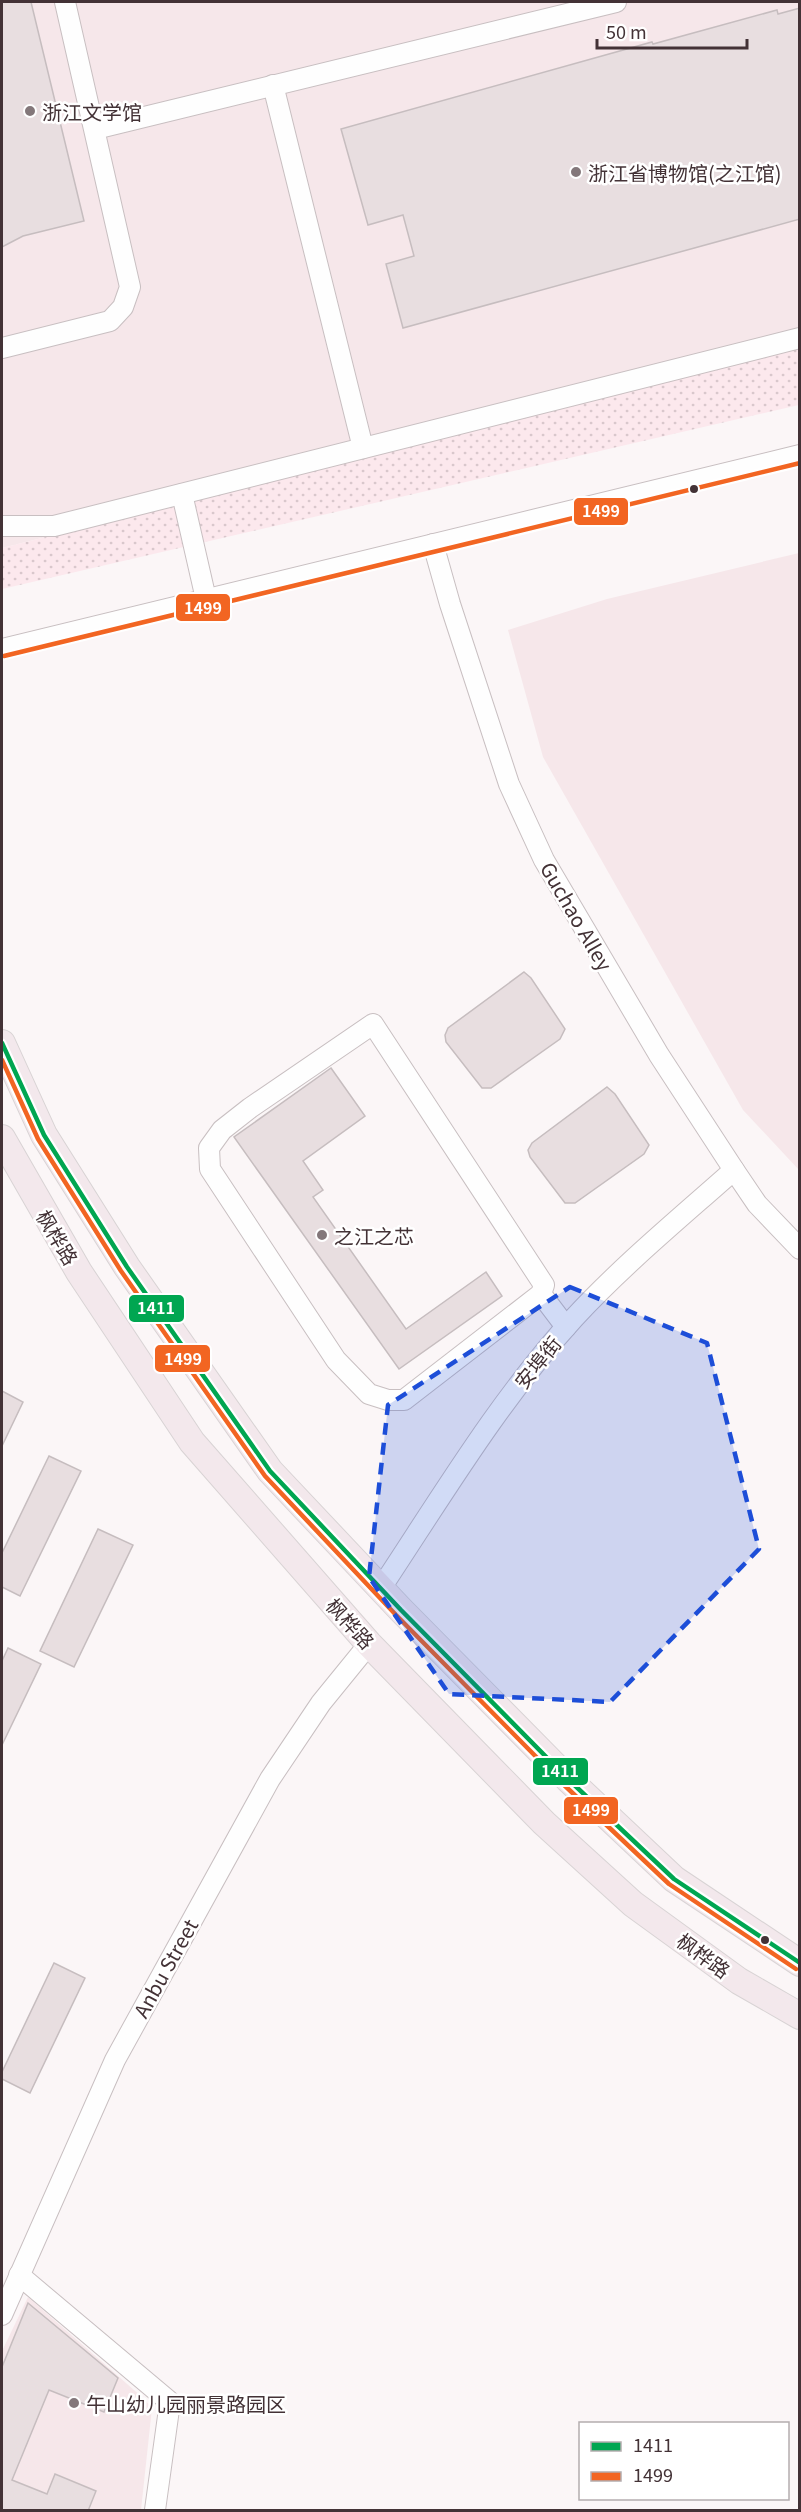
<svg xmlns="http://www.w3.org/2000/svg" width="801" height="2512" font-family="Georgia,'Noto Sans SC',serif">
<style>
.built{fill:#f6e7ea}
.grass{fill:url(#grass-dots)}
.building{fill:#e8dee0;stroke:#c6bdbf;stroke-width:1.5}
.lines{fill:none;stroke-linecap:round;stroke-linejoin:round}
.minor-casing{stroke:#c8bfc1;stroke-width:22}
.major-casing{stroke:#d8d3d4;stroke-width:28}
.minor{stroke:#fefefe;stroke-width:20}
.major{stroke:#f3e8ec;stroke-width:26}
.bus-1-casing{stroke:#fff;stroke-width:9}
.bus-2-casing{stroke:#fff;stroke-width:9}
.bus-1{stroke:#00a651;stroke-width:4.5}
.bus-2{stroke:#f26522;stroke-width:4.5}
.marked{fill:#1d4ed8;fill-opacity:0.2;stroke:#1d4ed8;stroke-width:4.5;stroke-dasharray:12 8;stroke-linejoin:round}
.poi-dot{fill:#83777a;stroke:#fff;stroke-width:2}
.bus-dot{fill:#433236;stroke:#fff;stroke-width:2}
.labels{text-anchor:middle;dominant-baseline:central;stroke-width:5;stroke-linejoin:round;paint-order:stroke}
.poi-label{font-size:20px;fill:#433236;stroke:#fff;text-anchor:start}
.street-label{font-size:20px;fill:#433236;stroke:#fff}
.line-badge{stroke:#fff;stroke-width:2}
.badge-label{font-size:16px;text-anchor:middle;font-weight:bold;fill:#fff}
</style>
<defs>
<pattern id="grass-dots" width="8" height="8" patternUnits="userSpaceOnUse" patternTransform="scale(1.5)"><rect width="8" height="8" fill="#fce8ed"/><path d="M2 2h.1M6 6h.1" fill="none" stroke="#d9c7cc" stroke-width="1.8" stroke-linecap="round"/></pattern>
</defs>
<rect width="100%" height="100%" fill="#fbf6f7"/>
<g class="built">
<path d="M2 2H799V348L2 548Z"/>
<path d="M799 553H800L799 1170 743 1110 543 757 508 630 607 599Z"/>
<path d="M28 2297 143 2398 152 2408 141 2510H2V2351Z"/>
</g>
<path class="grass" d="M799 348V405L2 589V548Z"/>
<g class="building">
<path d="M2 2H31L84 221 23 236 2 247Z"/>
<path d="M800 8V219L403 328 386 264 414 256 403 215 368 225 341 129 652 42 653 44 777 10 778 14Z"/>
<path d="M524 972 531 978 565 1029 560 1039 491 1088H482L446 1042 445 1035 448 1028Z"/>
<path d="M331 1068 365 1116 303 1161 323 1190 313 1197 406 1329 486 1272 502 1296 399 1369 234 1137Z"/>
<path d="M607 1087 615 1094 649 1145 644 1154 575 1203H565L530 1157 528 1150 532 1143Z"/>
<path d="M2 1391 23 1402 2 1446Z"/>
<path d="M49 1456 81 1471 20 1596 2 1587V1553Z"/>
<path d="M98 1529 133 1545 74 1667 40 1651Z"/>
<path d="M8 1648 41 1664 2 1745V1661Z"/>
<path d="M54 1963 85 1978 30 2093 2 2079V2072Z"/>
<path d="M28 2303 118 2378 104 2412 49 2390 12 2480 47 2494 55 2474 96 2491 88 2511H2V2367Z"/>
</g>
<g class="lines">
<g class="minor-casing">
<g id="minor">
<path d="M273 85 363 448"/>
<path d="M95 129 616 2"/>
<path d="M2 348 110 321 123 307 130 287 65 2"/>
<path d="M182 494 206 599"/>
<path d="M2 526H54L800 338"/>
<path d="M433 544 450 604 509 784 544 860 659 1055 734 1170 757 1204 800 1249"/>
<path d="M2 649 800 455"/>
<path d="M541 1294 544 1285 373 1024 250 1108 222 1130 209 1148 210 1169 336 1360 369 1394 388 1400H404L541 1294 566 1327"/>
<path d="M381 1588C442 1496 499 1400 574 1318 623 1265 680 1218 734 1170"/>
<path d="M19 2275 170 2402 155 2510"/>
<path d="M2 2315 115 2060 270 1779 321 1703 369 1644"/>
</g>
</g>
<g class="major-casing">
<g id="major">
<path d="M2 1043 44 1135 127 1267 270 1471 401 1610 568 1779 674 1879 800 1963"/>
<path d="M2 1138 79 1272 192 1442 369 1644 544 1823 633 1904 739 1981 800 2016"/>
</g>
</g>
<use href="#minor" class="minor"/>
<use href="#major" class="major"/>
<g class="bus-1-casing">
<path id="bus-1" d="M2 1043 44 1135 127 1267 270 1471 401 1610 568 1779 674 1879 800 1963"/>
</g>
<g class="bus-2-casing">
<g id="bus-2">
<path d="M4 656 800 463"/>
<path d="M2 1060 38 1139 121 1271 265 1476 396 1615 563 1784 669 1884 796 1969"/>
</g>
</g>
<use href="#bus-1" class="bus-1"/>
<use href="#bus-2" class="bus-2"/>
</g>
<path class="marked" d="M570 1287 707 1343 759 1549 610 1702 449 1694 369 1577 388 1405Z"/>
<g class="poi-dot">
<circle cx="30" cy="111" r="6"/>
<circle cx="576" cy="172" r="6"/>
<circle cx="322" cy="1235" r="6"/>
<circle cx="74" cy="2403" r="6"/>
</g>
<g class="bus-dot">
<circle cx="694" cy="489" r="5"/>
<circle cx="765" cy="1940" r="5"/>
</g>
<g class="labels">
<g class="poi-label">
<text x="42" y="111">浙江文学馆</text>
<text x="588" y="172">浙江省博物馆(之江馆)</text>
<text x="334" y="1235">之江之芯</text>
<text x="86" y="2403">午山幼儿园丽景路园区</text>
</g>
<g class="street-label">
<text transform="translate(577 916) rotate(60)">Guchao Alley</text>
<text transform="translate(58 1237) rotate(59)">枫桦路</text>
<text transform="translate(537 1362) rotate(-51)">安埠街</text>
<text transform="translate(351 1623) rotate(48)">枫桦路</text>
<text transform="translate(704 1955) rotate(36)">枫桦路</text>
<text transform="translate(165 1968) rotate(-61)">Anbu Street</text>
</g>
</g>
<g class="line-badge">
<rect x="573" y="497" width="56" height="29" rx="6" fill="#f26522"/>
<rect x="175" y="593" width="56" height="29" rx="6" fill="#f26522"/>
<rect x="128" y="1294" width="57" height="29" rx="6" fill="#00a651"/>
<rect x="154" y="1344" width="57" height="29" rx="6" fill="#f26522"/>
<rect x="532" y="1757" width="57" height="29" rx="6" fill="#00a651"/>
<rect x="563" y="1796" width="56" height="29" rx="6" fill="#f26522"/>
</g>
<g class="badge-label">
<text x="601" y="517">1499</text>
<text x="203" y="614">1499</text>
<text x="156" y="1314">1411</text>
<text x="183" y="1365">1499</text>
<text x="560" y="1777">1411</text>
<text x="591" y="1816">1499</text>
</g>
<rect width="801" height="2512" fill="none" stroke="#433236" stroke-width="6"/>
<rect x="579" y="2422" width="210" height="78" fill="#ffffff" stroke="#b4adaf" stroke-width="1.5"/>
<rect x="591" y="2442" width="30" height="9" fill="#00a651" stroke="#b4adaf" stroke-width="1.5"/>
<text x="633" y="2452" font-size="18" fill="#433236">1411</text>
<rect x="591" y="2472" width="30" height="9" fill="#f26522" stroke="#b4adaf" stroke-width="1.5"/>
<text x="633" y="2482" font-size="18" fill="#433236">1499</text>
<path d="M597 39v9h150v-9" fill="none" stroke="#433236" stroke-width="3"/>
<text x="606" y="39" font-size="18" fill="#433236" stroke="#ffffff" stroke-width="4.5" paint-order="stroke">50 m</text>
</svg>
